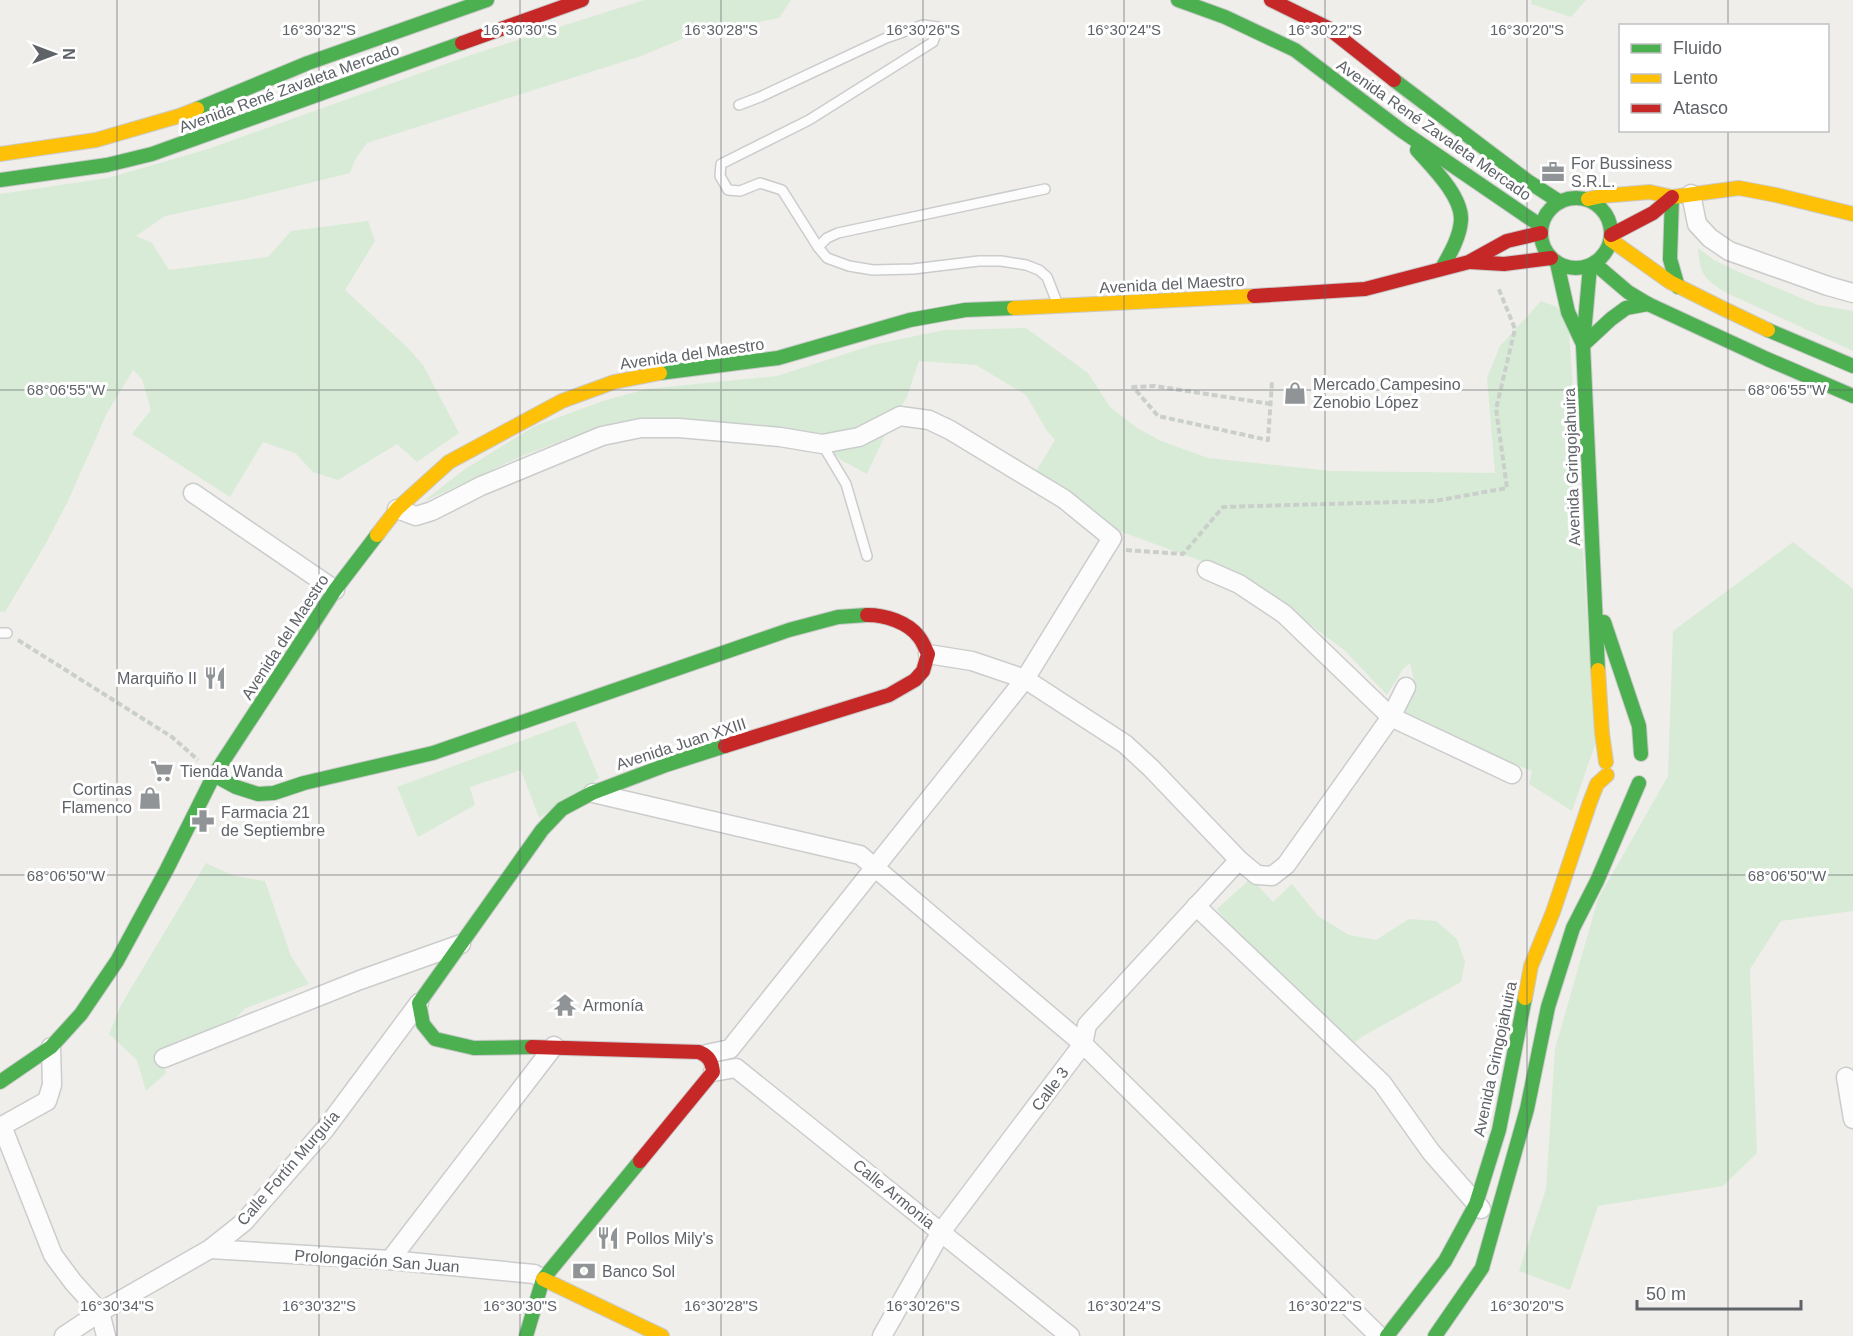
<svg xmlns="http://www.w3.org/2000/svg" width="1853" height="1336" font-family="Arial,sans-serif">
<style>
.green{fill:#d8ebd6}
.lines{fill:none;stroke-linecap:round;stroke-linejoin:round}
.lane-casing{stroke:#cbcccc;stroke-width:12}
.street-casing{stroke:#cbcccc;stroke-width:21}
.fast-casing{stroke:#cacacb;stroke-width:16}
.slow-casing{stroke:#cacacb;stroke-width:16}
.jam-casing{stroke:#cacacb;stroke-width:16}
.path{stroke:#cacfcc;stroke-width:4;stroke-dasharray:6 3;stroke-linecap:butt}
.lane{stroke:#fdfcfc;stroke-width:9}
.street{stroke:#fdfcfc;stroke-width:18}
.fast{stroke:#4caf50;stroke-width:14}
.slow{stroke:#ffc107;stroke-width:14}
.jam{stroke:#c62828;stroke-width:14}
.ticks{fill:none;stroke:#5f6368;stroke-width:1.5;stroke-opacity:0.45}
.labels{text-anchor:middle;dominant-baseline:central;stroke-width:6;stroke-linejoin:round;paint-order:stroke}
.street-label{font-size:16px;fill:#5f6368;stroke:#fff}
.poi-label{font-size:16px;fill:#5f6368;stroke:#fff;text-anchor:start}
.ticks-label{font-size:15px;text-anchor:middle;fill:#5f6368;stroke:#fff;stroke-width:6;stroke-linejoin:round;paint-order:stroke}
</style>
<rect width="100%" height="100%" fill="#efeeea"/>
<g class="green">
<path d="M644 0H791L779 18 687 37 641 56 367 143 355 160 350 173 245 199 165 216 136 236 152 243 169 270 268 257 291 231 368 221 375 241 345 290 407 347 423 365 459 433 417 462 397 444 338 480 313 472 295 453 263 442 230 497 132 434 151 410 142 379 133 370 107 413 68 501 45 545 5 612 0 611V194L108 178 208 149 471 55Z"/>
<path d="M1532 0H1586L1571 17 1531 4Z"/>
<path d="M1698 248 1714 260 1739 272 1818 305 1853 311V351L1727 293C1704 279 1700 275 1698 248Z"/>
<path d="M1541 301 1557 307 1569 329 1595 745 1572 811 1529 784 1532 771 1455 740 1403 712 1415 685 1410 663 1403 669 1387 695 1345 651 1272 595 1232 572 1108 527 1086 504 1035 473 1055 440 1047 431 1026 395 976 365 919 361 907 397 891 422 867 474 841 460 817 438 767 425 671 419 603 426 524 455 423 502 465 469 535 426 603 401 646 389 777 376 873 345 944 330 1026 328 1088 373 1110 407 1137 428 1161 441 1208 458 1331 471 1495 473 1487 378 1500 346Z"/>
<path d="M1793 542 1853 589V911L1781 921 1750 969 1757 1153 1723 1186 1598 1206 1570 1290 1519 1271 1546 1189 1555 1049 1598 899 1668 776 1673 631Z"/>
<path d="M575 721 599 778 539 818 521 770 470 787 475 805 418 837 397 787Z"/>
<path d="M206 863 234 876 265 881 291 956 309 984 246 1008 230 1023 158 1050 166 1073 146 1091 137 1060 109 1034 121 1005Z"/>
<path d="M1251 878 1273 902 1292 884 1318 916 1349 935 1376 940 1409 919 1436 921 1457 939 1465 962 1461 982 1363 1036 1353 1044 1240 939 1217 909Z"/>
</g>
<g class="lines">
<g class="lane-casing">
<g id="lane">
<path d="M739 105 760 97 886 38 923 25 938 27 933 42 809 120 721 164 720 176 728 190 740 191 760 183 782 190 818 247 827 258 849 266 873 270 913 269 979 261H1001L1026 265 1039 270 1047 277 1058 305"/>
<path d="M818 247 827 238 838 233 1045 189"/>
<path d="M822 444 846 484 867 556"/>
<path d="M0 633H7"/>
</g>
</g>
<g class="street-casing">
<g id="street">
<path d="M1691 194 1697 224 1710 238 1729 251 1828 286 1853 293"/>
<path d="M193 493 335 590"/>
<path d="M397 509 416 516 432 511 481 486 602 436 641 428H679L780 437 822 444 859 437 900 416 929 420 950 430 1064 499 1112 538 1025 679 730 1049 707 1054"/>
<path d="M1207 570 1239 584 1284 614 1391 717 1512 774"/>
<path d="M928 654 972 661 1025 679 1125 744 1151 768 1239 860 1257 875 1272 876 1286 865 1391 717 1406 687"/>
<path d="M593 793 860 855 1083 1044 1379 1336"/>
<path d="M1196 906 1382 1083 1431 1152 1481 1209"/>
<path d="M164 1058 360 980 461 944"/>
<path d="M713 1072 736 1068 1070 1336"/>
<path d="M1846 1077 1853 1119"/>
<path d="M2 1126 53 1255 73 1282 100 1312 106 1336"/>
<path d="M0 1127 47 1101 52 1085 51 1047"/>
<path d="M210 1249 390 1260 534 1274 543 1279"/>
<path d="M390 1260 554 1046"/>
<path d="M64 1336 100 1312 210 1249 244 1222 326 1128 419 1003"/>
<path d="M882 1336 941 1232 1083 1044 1087 1025 1239 860"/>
</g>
</g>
<g class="fast-casing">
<g id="fast">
<path d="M1178 0 1225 17 1295 50 1402 131 1541 226"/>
<path d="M1394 80 1529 182 1560 202"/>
<path d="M197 109 308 63 487 0"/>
<path d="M1417 150C1432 167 1462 196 1461 220 1460 237 1450 254 1442 268"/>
<path d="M0 180 107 165 152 154 462 43"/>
<path d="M1672 197 1670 259 1678 287"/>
<circle cx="1576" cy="233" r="35"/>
<path d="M1557 263 1568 312 1582 342"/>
<path d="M1594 263 1628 292 1648 304 1767 359 1853 396"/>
<path d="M1590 266 1583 345 1598 670"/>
<path d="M1768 330 1853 366"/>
<path d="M1583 345 1611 319 1626 308 1648 304"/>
<path d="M660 373 778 358 910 320 965 310 1014 308"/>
<path d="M1604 622 1639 726 1641 754"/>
<path d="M214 775 236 787 258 794 274 793 304 783 433 753 789 630 838 617 867 615"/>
<path d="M532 1047 474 1048 435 1039 423 1024 419 1003 542 830 562 809 592 793 666 765 725 746"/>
<path d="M0 1082 51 1047 81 1014 117 961 167 869 214 775 335 590 377 535"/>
<path d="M526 1336 543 1279 640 1161"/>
<path d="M1387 1336 1445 1261 1476 1204 1499 1130 1525 998"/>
<path d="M1435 1336 1482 1268 1527 1109 1548 1007 1573 928 1597 881 1639 783"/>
</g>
</g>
<g class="slow-casing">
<g id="slow">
<path d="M0 154 96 140 179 116 197 109"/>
<path d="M1588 199 1602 196 1650 192 1672 197 1739 188 1776 195 1853 214"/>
<path d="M1611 240 1670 282 1722 308 1768 330"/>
<path d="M1014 308 1254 296"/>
<path d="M377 535 397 509 449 462 562 401 614 382 660 373"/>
<path d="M1598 670 1602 733 1606 762"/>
<path d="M1525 998 1531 966 1553 912 1590 802 1597 784 1607 775"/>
<path d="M543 1279 662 1336"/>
</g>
</g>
<g class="jam-casing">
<g id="jam">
<path d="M1271 0 1328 28 1394 80"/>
<path d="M462 43 582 0"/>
<path d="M1611 235 1653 213 1672 197"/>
<path d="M1470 262 1504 264 1551 258"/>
<path d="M1254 296 1365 289 1469 262 1507 241 1541 233"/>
<path d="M725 746 889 695 915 680 923 671 928 654C925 648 923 642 919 637 908 622 885 615 867 615"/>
<path d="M532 1047 699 1052C709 1056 712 1062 713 1072L640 1161"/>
</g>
</g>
<g class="path">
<path d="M1271 404 1155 386 1133 387 1158 416 1268 440 1272 382"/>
<path d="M1126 550 1183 554 1223 507 1435 501 1507 488 1496 409 1515 329 1498 287"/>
<path d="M18 640 172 737 198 760"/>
</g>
<use href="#lane" class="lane"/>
<use href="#street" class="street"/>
<use href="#fast" class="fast"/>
<use href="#slow" class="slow"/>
<use href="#jam" class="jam"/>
</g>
<path class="ticks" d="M117 0V1336M319 0V1336M520 0V1336M721 0V1336M923 0V1336M1124 0V1336M1325 0V1336M1527 0V1336M1728 0V26M1728 130V1336M0 390H1853M0 875H1853"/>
<defs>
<g id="office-bare" transform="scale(1.8)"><path d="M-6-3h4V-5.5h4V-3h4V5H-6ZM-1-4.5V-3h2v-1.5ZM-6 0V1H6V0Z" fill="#919496" stroke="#fff" stroke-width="2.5" paint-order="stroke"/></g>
<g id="shop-bare" transform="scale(1.8)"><path d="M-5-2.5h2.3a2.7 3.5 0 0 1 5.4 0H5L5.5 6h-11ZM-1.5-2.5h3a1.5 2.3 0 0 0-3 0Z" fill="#919496" stroke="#fff" stroke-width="2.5" paint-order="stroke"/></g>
<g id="restaurant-bare" transform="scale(1.8)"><path d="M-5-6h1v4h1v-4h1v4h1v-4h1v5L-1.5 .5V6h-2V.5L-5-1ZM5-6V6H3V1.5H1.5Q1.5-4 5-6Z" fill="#919496" stroke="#fff" stroke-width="2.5" paint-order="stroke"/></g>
<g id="supermarket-bare" transform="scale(1.8)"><path d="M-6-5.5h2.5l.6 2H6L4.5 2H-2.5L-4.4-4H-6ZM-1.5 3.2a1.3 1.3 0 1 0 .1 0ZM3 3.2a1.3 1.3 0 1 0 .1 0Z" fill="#919496" stroke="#fff" stroke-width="2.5" paint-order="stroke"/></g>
<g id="pharmacy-bare" transform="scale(1.8)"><path d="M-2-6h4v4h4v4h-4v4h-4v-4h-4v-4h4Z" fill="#919496" stroke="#fff" stroke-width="2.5" paint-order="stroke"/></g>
<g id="temple-bare" transform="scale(1.8)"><path d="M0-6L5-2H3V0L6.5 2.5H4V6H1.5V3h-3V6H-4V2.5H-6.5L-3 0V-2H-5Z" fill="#919496" stroke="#fff" stroke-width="2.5" paint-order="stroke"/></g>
<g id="bank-bare" transform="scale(1.8)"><path d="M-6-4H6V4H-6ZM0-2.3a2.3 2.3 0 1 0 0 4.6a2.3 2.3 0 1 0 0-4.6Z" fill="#919496" stroke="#fff" stroke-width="2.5" paint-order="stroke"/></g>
</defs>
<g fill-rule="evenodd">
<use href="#office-bare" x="1553" y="172"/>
<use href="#shop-bare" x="1295" y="393"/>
<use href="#restaurant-bare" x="215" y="678"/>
<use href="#supermarket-bare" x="162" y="771"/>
<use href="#shop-bare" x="150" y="798"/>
<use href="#pharmacy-bare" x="203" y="821"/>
<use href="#temple-bare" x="565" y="1005"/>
<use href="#restaurant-bare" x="608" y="1238"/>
<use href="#bank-bare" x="584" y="1271"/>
</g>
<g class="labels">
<g class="street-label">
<text transform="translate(289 88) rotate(-20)">Avenida René Zavaleta Mercado</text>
<text transform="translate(1434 130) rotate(35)">Avenida René Zavaleta Mercado</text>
<text transform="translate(1172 284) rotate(-3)">Avenida del Maestro</text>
<text transform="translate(692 354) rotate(-8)">Avenida del Maestro</text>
<text transform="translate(1572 467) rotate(-92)">Avenida Gringojahuira</text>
<text transform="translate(285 637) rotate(-57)">Avenida del Maestro</text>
<text transform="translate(681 744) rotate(-18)">Avenida Juan XXIII</text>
<text transform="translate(1495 1059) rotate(-78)">Avenida Gringojahuira</text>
<text transform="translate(1050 1089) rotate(-53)">Calle 3</text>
<text transform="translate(288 1168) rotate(-49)">Calle Fortín Murguía</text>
<text transform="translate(894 1194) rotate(39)">Calle Armonia</text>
<text transform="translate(377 1261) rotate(4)">Prolongación San Juan</text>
</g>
<g class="poi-label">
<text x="1571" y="163">For Bussiness<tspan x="1571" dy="18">S.R.L.</tspan></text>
<text x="1313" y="384">Mercado Campesino<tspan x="1313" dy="18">Zenobio López</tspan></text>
<text x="197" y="678" text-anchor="end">Marquiño II</text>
<text x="180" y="771">Tienda Wanda</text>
<text x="132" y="789" text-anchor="end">Cortinas<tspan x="132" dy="18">Flamenco</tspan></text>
<text x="221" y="812">Farmacia 21<tspan x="221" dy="18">de Septiembre</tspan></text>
<text x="583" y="1005">Armonía</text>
<text x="626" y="1238">Pollos Mily's</text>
<text x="602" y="1271">Banco Sol</text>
</g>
</g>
<g class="ticks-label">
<text x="319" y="35">16°30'32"S</text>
<text x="520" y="35">16°30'30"S</text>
<text x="721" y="35">16°30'28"S</text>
<text x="923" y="35">16°30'26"S</text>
<text x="1124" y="35">16°30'24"S</text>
<text x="1325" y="35">16°30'22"S</text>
<text x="1527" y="35">16°30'20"S</text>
<text x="1787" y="395">68°06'55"W</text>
<text x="66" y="395">68°06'55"W</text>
<text x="1787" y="881">68°06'50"W</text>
<text x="66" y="881">68°06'50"W</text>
<text x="117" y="1311">16°30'34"S</text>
<text x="319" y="1311">16°30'32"S</text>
<text x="520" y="1311">16°30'30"S</text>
<text x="721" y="1311">16°30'28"S</text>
<text x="923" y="1311">16°30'26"S</text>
<text x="1124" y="1311">16°30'24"S</text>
<text x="1325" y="1311">16°30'22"S</text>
<text x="1527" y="1311">16°30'20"S</text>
</g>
<rect x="1619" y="24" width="210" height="108" fill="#ffffff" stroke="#bfc1c3" stroke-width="1.5"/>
<rect x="1631" y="44" width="30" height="9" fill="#4caf50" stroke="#bfc1c3" stroke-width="1.5"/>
<text x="1673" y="54" font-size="18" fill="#5f6368">Fluido</text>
<rect x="1631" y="74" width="30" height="9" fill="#ffc107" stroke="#bfc1c3" stroke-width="1.5"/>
<text x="1673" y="84" font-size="18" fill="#5f6368">Lento</text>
<rect x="1631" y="104" width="30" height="9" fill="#c62828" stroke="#bfc1c3" stroke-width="1.5"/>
<text x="1673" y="114" font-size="18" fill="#5f6368">Atasco</text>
<g transform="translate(54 54) rotate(90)" stroke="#ffffff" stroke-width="4.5" paint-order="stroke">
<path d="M0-4.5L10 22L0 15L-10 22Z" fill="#5f6368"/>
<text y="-9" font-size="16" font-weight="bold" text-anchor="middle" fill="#5f6368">N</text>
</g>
<path d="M1637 1300v9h164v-9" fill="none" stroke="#5f6368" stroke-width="3"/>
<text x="1646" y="1300" font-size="18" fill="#5f6368" stroke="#ffffff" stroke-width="4.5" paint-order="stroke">50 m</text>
</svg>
